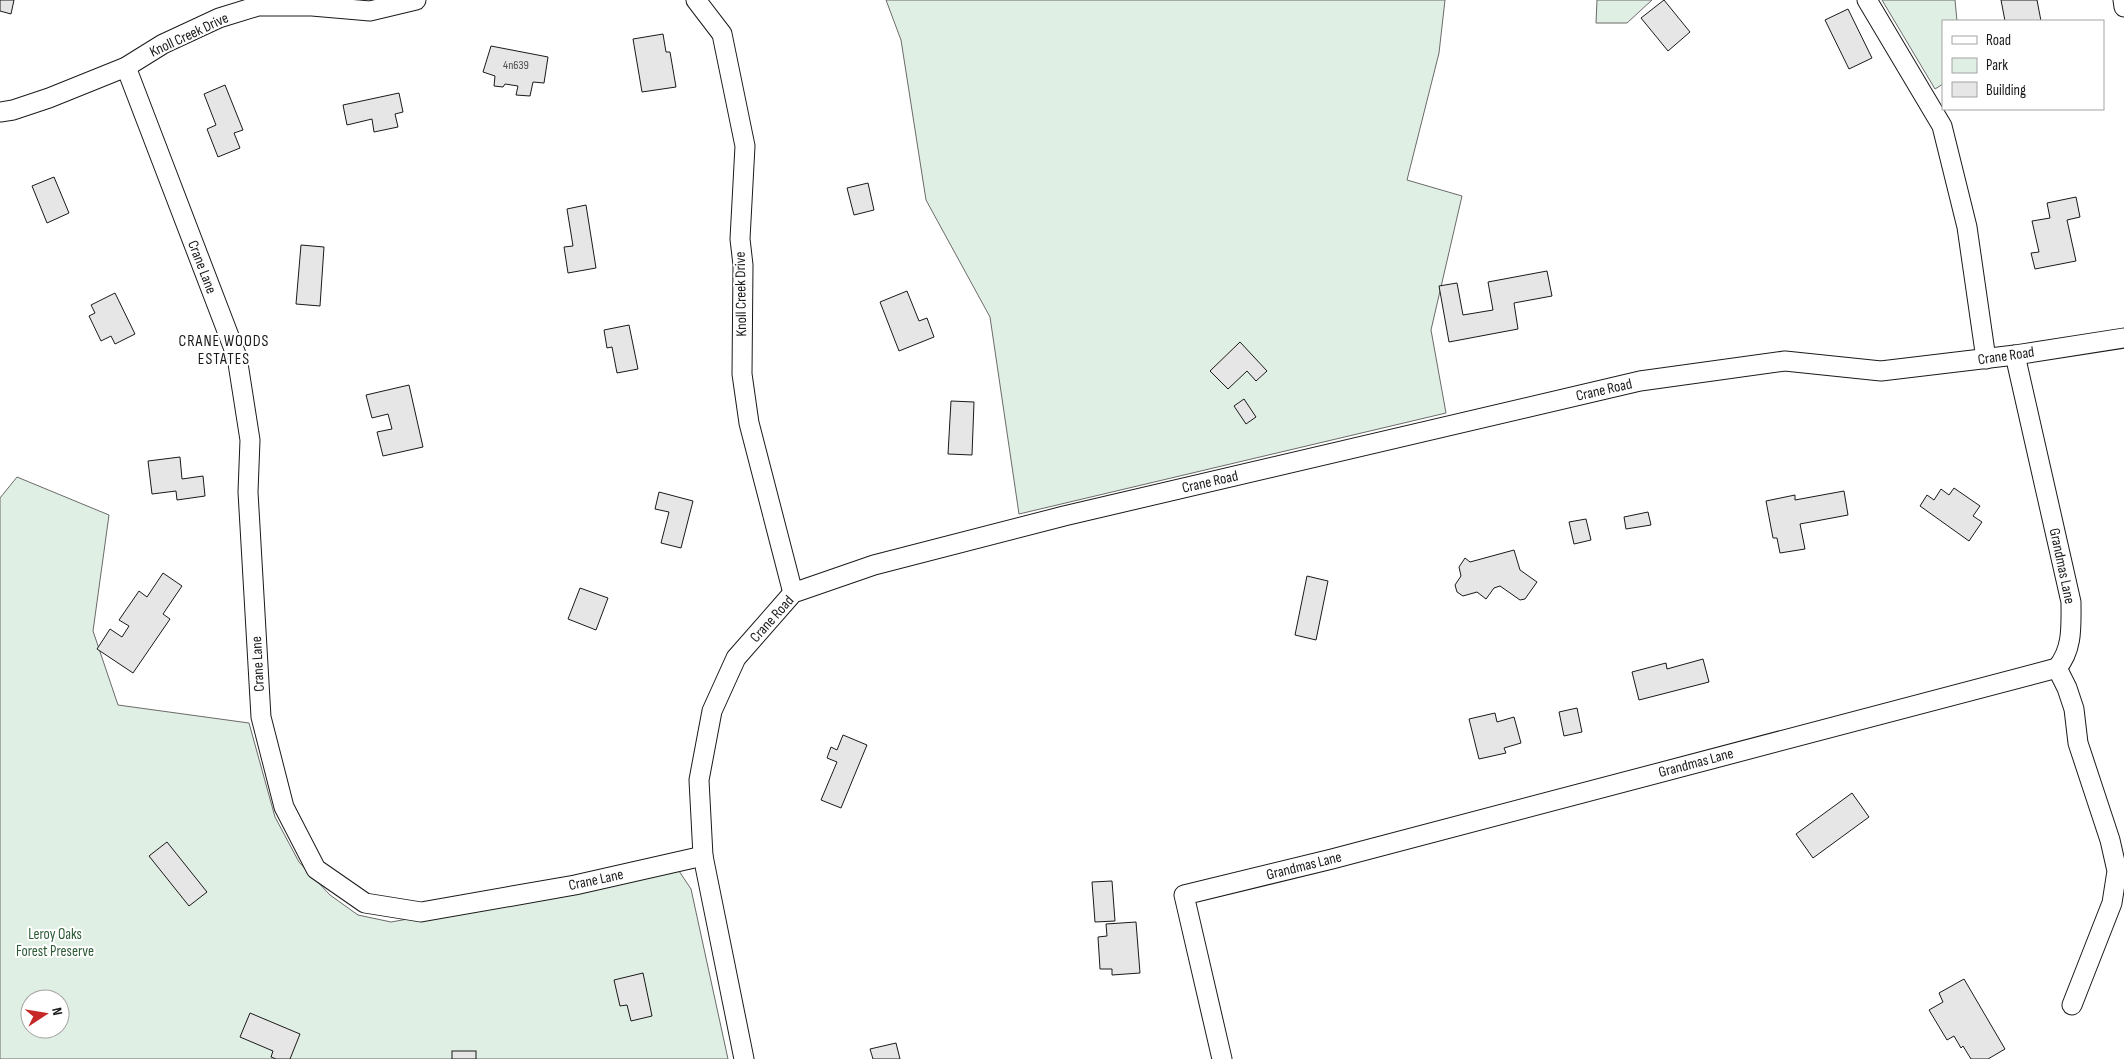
<svg xmlns="http://www.w3.org/2000/svg" width="2124" height="1059" font-family="'Sofia Sans Condensed',sans-serif">
<style>
.green{fill:#e0efe3;stroke:#6a6a6a;fill-rule:evenodd}
.building{fill:#e6e6e6;stroke:#1a1a1a}
.lines{fill:none;stroke-linecap:round;stroke-linejoin:round}
.minor-casing{stroke:#1a1a1a;stroke-width:21}
.minor{stroke:#fff;stroke-width:19}
.labels{text-anchor:middle;dominant-baseline:central;stroke-width:4;stroke-linejoin:round;paint-order:stroke}
.number-label{font-size:12px;fill:#4d4d4d}
.street-label{font-size:15px;fill:#1a1a1a;stroke:#fff}
.park-label{font-size:15px;fill:#2b5a34;stroke:#fff}
.neighbourhood-label{font-size:16px;letter-spacing:1px;fill:#1a1a1a;stroke:#fff}
</style>
<rect width="100%" height="100%" fill="#fff"/>
<g class="green">
<path d="M886 0H1445L1439 53 1407 180 1462 196 1431 330 1446 413 1019 514 990 317 926 200 901 40Z"/>
<path d="M1597 0H1652L1627 23H1596Z"/>
<path d="M1882 0H1955L1957 21H1943V84L1935 89Z"/>
<path d="M17 477 109 515 93 631 118 705 249 723 275 817 299 862 330 895 358 915 391 922 679 871 691 889 728 1059H0V498ZM30 999H60V1029H30Z"/>
</g>
<g class="building">
<path d="M0 0H14L11 14 0 11Z"/>
<path d="M1664 0 1690 32 1668 51 1641 18Z"/>
<path d="M2001 0H2037L2041 21H2005Z"/>
<path d="M1848 9 1872 58 1849 69 1825 20Z"/>
<path d="M663 34 666 52H670L676 87 642 92 633 39Z"/>
<path d="M491 46 548 57 544 83 533 82 530 96 516 95 518 86 505 84 503 87 494 86 495 76 483 72Z"/>
<path d="M225 85 243 130 234 133 240 148 218 157 207 129 216 125 204 94Z"/>
<path d="M399 93 403 112 395 114 398 127 374 132 372 119 347 125 343 105Z"/>
<path d="M54 177 69 213 47 223 32 186Z"/>
<path d="M868 183 874 210 854 215 847 188Z"/>
<path d="M2076 197 2080 217 2067 220 2076 261 2035 269 2031 253 2039 252 2032 221 2050 218 2047 203Z"/>
<path d="M586 205 596 268 568 273 564 247 573 246 567 209Z"/>
<path d="M301 245 324 247 320 306 296 304Z"/>
<path d="M1547 271 1552 296 1514 303 1518 329 1449 342 1439 286 1457 283 1463 315 1493 310 1488 282Z"/>
<path d="M907 291 919 321 927 318 934 337 899 351 880 302Z"/>
<path d="M115 293 135 334 115 344 111 336 101 341 89 316 95 313 91 305Z"/>
<path d="M629 325 638 369 617 373 612 347 607 348 604 330Z"/>
<path d="M1240 342 1267 371 1256 381 1247 371 1228 389 1210 371Z"/>
<path d="M409 385 423 447 383 456 377 432 392 429 388 414 372 418 366 395Z"/>
<path d="M1244 399 1256 417 1246 424 1234 406Z"/>
<path d="M951 401 974 402 972 455 948 454Z"/>
<path d="M180 457 182 479 203 476 205 496 177 500 176 491 152 494 148 461Z"/>
<path d="M1954 488 1980 506 1973 516 1982 522 1969 541 1920 506 1927 495 1934 500 1941 489 1949 495Z"/>
<path d="M1844 491 1848 515 1800 524 1805 549 1780 553 1777 538H1773L1766 501 1795 495V500Z"/>
<path d="M659 492 693 501 681 548 661 543 669 512 655 509Z"/>
<path d="M1648 512 1651 525 1626 529 1624 517Z"/>
<path d="M1586 519 1591 540 1574 544 1569 522Z"/>
<path d="M1514 550 1520 570 1537 582 1525 599 1520 600 1500 586 1494 588 1486 599 1477 592 1463 596 1457 592 1455 585 1461 576 1459 567 1465 558 1470 562Z"/>
<path d="M163 573 182 586 163 614 170 619 133 673 97 649 110 629 122 637 129 626 119 620 139 591 147 597Z"/>
<path d="M1307 576 1328 581 1316 640 1295 635Z"/>
<path d="M580 588 608 598 596 630 568 619Z"/>
<path d="M1703 659 1709 682 1639 700 1632 672 1666 663 1667 669Z"/>
<path d="M1577 708 1582 732 1564 736 1559 712Z"/>
<path d="M1495 713 1497 722 1514 717 1521 743 1504 748 1506 753 1479 759 1469 719Z"/>
<path d="M843 735 867 745 841 808 821 800 837 762 827 758 831 747 837 750Z"/>
<path d="M1852 793 1869 817 1813 858 1796 834Z"/>
<path d="M167 842 207 892 189 906 149 856Z"/>
<path d="M1112 881 1115 921 1095 922 1092 882Z"/>
<path d="M1136 922 1140 973 1112 975V969H1100L1098 937 1107 936 1106 924Z"/>
<path d="M643 973 652 1016 631 1021 627 1005 620 1006 614 980Z"/>
<path d="M1964 979 2005 1049 1988 1059H1971L1963 1046 1961 1048 1954 1036 1947 1040 1929 1010 1943 1002 1939 993Z"/>
<path d="M250 1013 300 1034 290 1059H276L271 1057 273 1051 240 1037Z"/>
<path d="M896 1043 900 1059H873L870 1049Z"/>
<rect x="452" y="1051" width="24" height="8"/>
</g>
<g class="lines">
<g class="minor-casing">
<g id="minor">
<path d="M696 0 722 34 745 146 740 239 743 265 742 374 749 423 793 593"/>
<path d="M1867 0 1942 126 1967 227 1986 359"/>
<path d="M2123 0 2124 7"/>
<path d="M126 67 237 357 250 440 248 492 261 717 284 807 316 869 365 903 421 912 575 885 703 856"/>
<path d="M0 112 13 110 49 98 126 67 163 44 219 18 258 6H312L370 11 416 0"/>
<path d="M2057 668 2067 688 2074 709 2078 743 2110 840 2117 871 2112 903 2072 1005"/>
<path d="M744 1059 703 856 699 780 712 711 736 658 793 593 874 565 1064 516 1640 381 1785 361 1881 371 2015 355 2124 338"/>
<path d="M1222 1059 1184 895 1332 859 2057 668C2073 649 2071 626 2071 602L2015 355"/>
</g>
</g>
<use href="#minor" class="minor"/>
</g>
<g class="labels">
<g class="number-label">
<text x="516" y="65">4n639</text>
</g>
<g class="street-label">
<text transform="translate(189 35) rotate(-25)">Knoll Creek Drive</text>
<text transform="translate(202 267) rotate(69)">Crane Lane</text>
<text transform="translate(741 294) rotate(-91)">Knoll Creek Drive</text>
<text transform="translate(2006 356) rotate(-8)">Crane Road</text>
<text transform="translate(1604 390) rotate(-13)">Crane Road</text>
<text transform="translate(1210 482) rotate(-13)">Crane Road</text>
<text transform="translate(2062 566) rotate(78)">Grandmas Lane</text>
<text transform="translate(772 619) rotate(-48)">Crane Road</text>
<text transform="translate(258 664) rotate(-93)">Crane Lane</text>
<text transform="translate(1696 763) rotate(-15)">Grandmas Lane</text>
<text transform="translate(1304 866) rotate(-14)">Grandmas Lane</text>
<text transform="translate(596 880) rotate(-12)">Crane Lane</text>
</g>
<g class="park-label">
<text x="55" y="934">Leroy Oaks<tspan x="55" dy="17">Forest Preserve</tspan></text>
</g>
<g class="neighbourhood-label">
<text x="224" y="341">CRANE WOODS<tspan x="224" dy="18">ESTATES</tspan></text>
</g>
</g>
<rect x="1942" y="20" width="162" height="90" fill="#ffffff" stroke="#a3a3a3"/>
<rect x="1952" y="36" width="25" height="8" fill="#ffffff" stroke="#a3a3a3"/>
<text x="1986" y="45" font-size="15" fill="#1a1a1a">Road</text>
<rect x="1952" y="58" width="25" height="15" fill="#e0efe3" stroke="#a3a3a3"/>
<text x="1986" y="70" font-size="15" fill="#1a1a1a">Park</text>
<rect x="1952" y="82" width="25" height="15" fill="#e6e6e6" stroke="#a3a3a3"/>
<text x="1986" y="95" font-size="15" fill="#1a1a1a">Building</text>
<g transform="translate(45 1014) rotate(78)"><circle r="24" fill="#ffffff" stroke="#a3a3a3"/>
<path d="M0-4L9 19L0 12L-9 19Z" fill="#c62828"/>
<text y="-8" font-size="14" font-weight="bold" text-anchor="middle" fill="#1a1a1a">N</text>
</g>
</svg>
